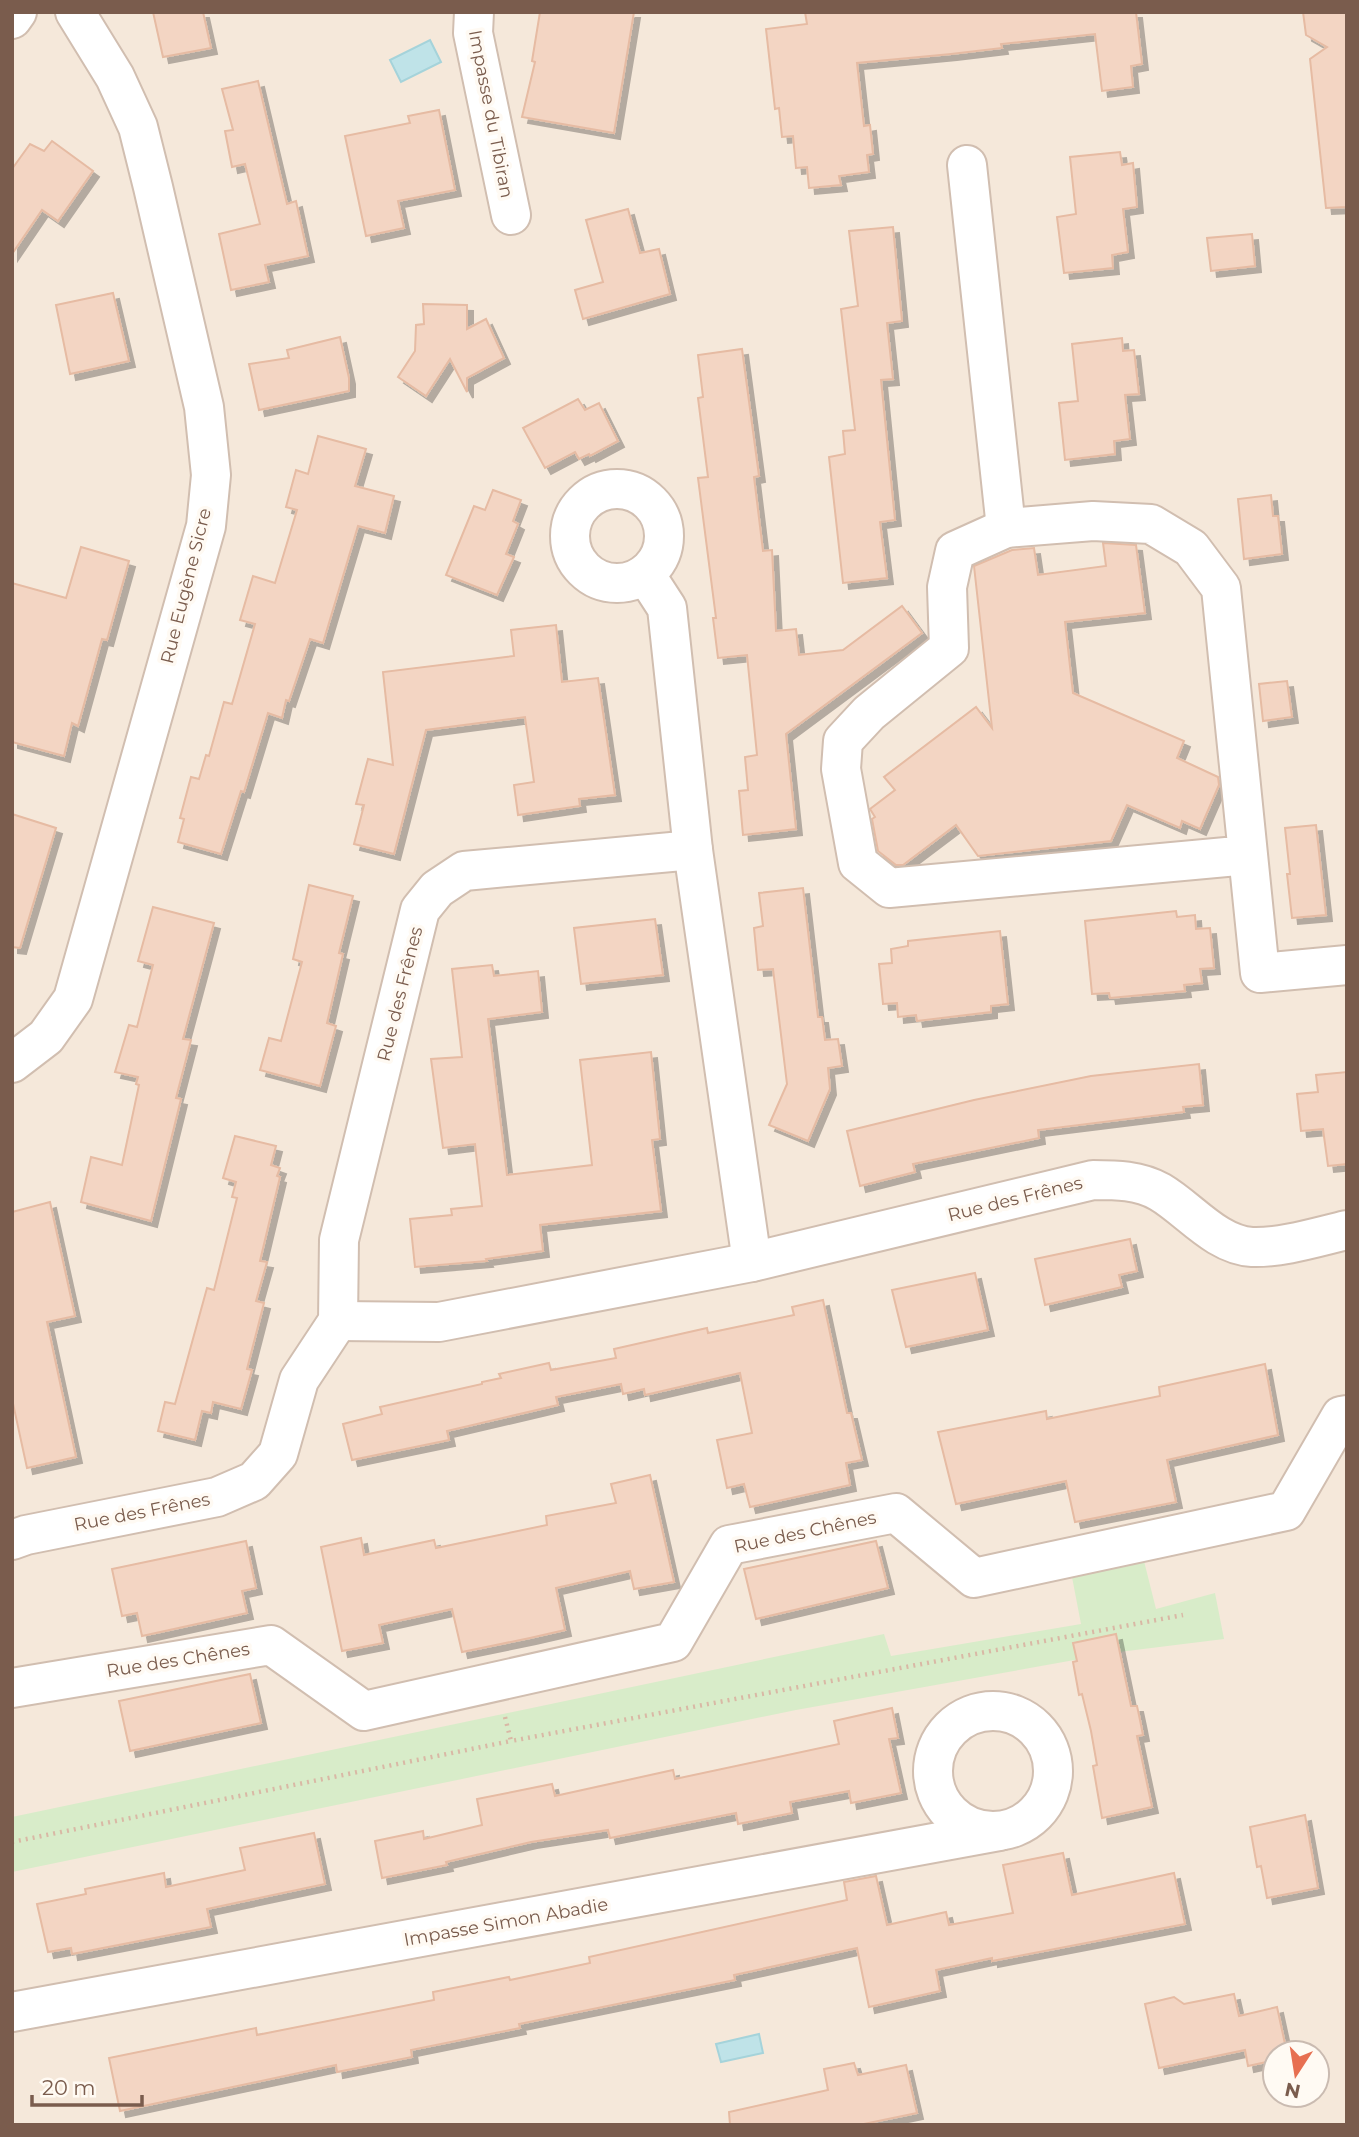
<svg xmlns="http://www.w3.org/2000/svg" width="1359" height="2137" font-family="Montserrat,sans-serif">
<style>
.residential{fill:#f5e8da;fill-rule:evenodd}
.green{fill:#d8ecc9}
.water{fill:#bfe3e8;stroke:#a5d3da;stroke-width:2}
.building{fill:#f3d5c3;stroke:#e6bba3;stroke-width:2;filter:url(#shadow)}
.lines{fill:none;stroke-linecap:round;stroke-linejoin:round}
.minor-casing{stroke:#d1beb0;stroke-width:42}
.path{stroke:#d9b8a5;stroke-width:4.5;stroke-dasharray:2 5;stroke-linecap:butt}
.minor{stroke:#fff;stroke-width:38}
.labels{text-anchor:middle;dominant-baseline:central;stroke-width:7;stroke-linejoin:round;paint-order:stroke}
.street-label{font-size:18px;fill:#7a5c4d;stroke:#fffaf3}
</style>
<defs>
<filter id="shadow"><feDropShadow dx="6" dy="6" stdDeviation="0" flood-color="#0004"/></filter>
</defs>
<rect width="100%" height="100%" fill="#fdf6ec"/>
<path class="residential" d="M12 12H1347V2125H12ZM1275 2053H1317V2095H1275Z"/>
<path class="green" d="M1144 1561 1156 1609 1215 1593 1224 1639 1119 1652 796 1710 12 1872V1817L884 1634 891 1656 1081 1624 1072 1577Z"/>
<g class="water">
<path d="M430 40 441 62 401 82 390 60Z"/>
<path d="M759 2034 763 2053 721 2062 716 2044Z"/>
</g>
<g class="building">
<path d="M153 12H203L211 48 163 57Z"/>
<path d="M540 12H634L614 133 522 117 535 62 532 61Z"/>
<path d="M805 12H1136L1142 64 1131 66 1133 87 1102 91 1095 34 1001 44 1002 48 951 54 857 63 864 126 870 125 873 154 867 155 869 172 839 176 841 185 809 188 807 167 796 168 793 136 782 137 779 108 775 109 766 29 807 24Z"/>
<path d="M1303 12H1347V207L1326 208 1310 59 1327 47 1306 35Z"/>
<path d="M258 81 287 204 296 201 308 256 265 265 269 282 231 290 219 234 260 224 245 164 232 167 225 131 233 130 222 89Z"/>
<path d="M439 110 455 190 398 201 404 228 366 236 345 136 410 123 408 116Z"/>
<path d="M52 141 93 171 58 221 42 210 12 254V169L30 144 44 151Z"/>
<path d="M1120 152 1122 165 1133 163 1137 207 1123 209 1128 252 1112 255 1113 268 1064 273 1057 217 1076 214 1070 157Z"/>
<path d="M628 209 640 253 659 249 670 294 583 319 575 290 603 282 586 220Z"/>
<path d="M893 227 902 321 887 323 893 379 881 380 895 520 880 522 887 578 843 583 829 457 845 454 843 431 855 430 841 309 858 306 849 231Z"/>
<path d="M1252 234 1255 266 1211 271 1207 238Z"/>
<path d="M113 293 129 361 70 374 56 305Z"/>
<path d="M423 304 467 305V329L486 319 504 358 467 378V392L450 359 426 396 398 377 415 351 416 325 424 324Z"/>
<path d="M340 337 349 378V391L259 410 249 364 289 358 287 350Z"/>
<path d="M1122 338 1123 351 1134 350 1139 394 1125 395 1130 439 1114 441 1115 454 1065 460 1059 403 1078 401 1072 344Z"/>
<path d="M742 349 759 476 754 477 763 551 772 550 776 631 796 629 799 655 843 650 902 606 922 633 786 734 796 829 743 835 739 791 748 790 745 757 757 755 747 655 718 658 713 618H716L698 478 708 477 698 398 703 397 698 355Z"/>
<path d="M578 399 585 410 599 403 618 441 590 456 589 454 579 459 575 452 545 468 523 428Z"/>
<path d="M318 436 366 449 355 486 394 496 385 533 358 526 323 643 310 639 289 701 286 700 282 718 268 713 244 792 241 791 221 854 178 842 184 819 180 818 191 777 199 779 206 755 209 756 224 702 232 704 255 624 240 620 253 576 275 583 297 510 286 507 296 470 308 474Z"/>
<path d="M493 490 521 500 513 521 518 524 506 554 514 557 497 595 446 575 474 506 485 510Z"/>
<path d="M1271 495 1273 516H1278L1282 554 1244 559 1238 499Z"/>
<path d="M1103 543 1136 545 1145 613 1065 622 1073 693 1184 741 1177 758 1218 777 1219 785 1200 829 1182 821 1180 828 1127 805 1111 841 978 856 956 825 903 865H896L878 851 872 819 875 817 870 809 895 790 884 777 976 707 992 728 974 566 1012 550 1034 548 1038 575 1106 566Z"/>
<path d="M81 547 129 561 107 640 102 639 78 726 72 723 64 756 12 742V583L66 598Z"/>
<path d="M556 625 562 682 598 678 615 795 579 799 580 806 518 815 514 785 534 782 525 717 426 730 394 854 354 844 364 805 356 804 368 759 393 765 383 672 514 656 511 630Z"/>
<path d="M1287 681 1292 717 1263 721 1259 684Z"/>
<path d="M12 814 56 828 20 948 12 947Z"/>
<path d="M1316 825 1326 915 1292 918 1287 874H1290L1285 828Z"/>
<path d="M309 885 353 896 339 953 343 954 327 1023 336 1026 320 1086 260 1070 269 1038 281 1041 302 962 293 959Z"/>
<path d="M803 888 818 1017H822L825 1040 838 1039 842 1066 828 1068 830 1089 808 1141 769 1125 787 1084 773 969 758 970 754 928 763 926 759 893Z"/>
<path d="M153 907 214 923 183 1039 191 1040 176 1098 181 1099 151 1221 81 1202 91 1157 122 1165 139 1085 136 1084 138 1077 115 1072 129 1025 137 1027 153 965 138 961Z"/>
<path d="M1176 911 1177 917 1195 915 1196 929 1210 928 1214 968 1200 969 1202 983 1184 985 1185 991 1110 998 1109 993 1092 994 1085 921Z"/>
<path d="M655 919 663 975 581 984 574 928Z"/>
<path d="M1000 931 1008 1004 991 1006V1012L917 1021 916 1015 898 1017 897 1003 883 1004 879 964 892 963 891 949 908 946V941Z"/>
<path d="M492 965 494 976 538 971 542 1012 488 1019 507 1175 592 1165 580 1060 651 1052 660 1139 652 1140 661 1211 540 1225 543 1251 486 1259 487 1261 415 1267 410 1219 452 1215 451 1209 482 1206 475 1144 443 1148 431 1059 462 1057 452 969Z"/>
<path d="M1199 1064 1203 1105 1183 1107 1184 1112 1038 1130 1039 1138 913 1164 915 1172 860 1186 847 1131 974 1100 1091 1076Z"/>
<path d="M1347 1072V1164L1328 1166 1323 1129 1301 1131 1297 1094 1318 1092 1316 1075Z"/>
<path d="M235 1136 276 1146 271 1165 280 1168 277 1176 280 1177 260 1261 267 1262 256 1301 264 1303 247 1369 252 1370 241 1409 213 1402 211 1413 202 1411 195 1440 158 1431 165 1402 175 1404 207 1288 214 1290 237 1198 232 1197 236 1182 223 1178Z"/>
<path d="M50 1202 75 1316 47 1322 76 1457 27 1468 12 1399V1212Z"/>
<path d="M1130 1239 1137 1271 1119 1275 1122 1287 1045 1305 1035 1259Z"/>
<path d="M975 1273 988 1330 906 1347 892 1290Z"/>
<path d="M823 1300 847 1413H851L862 1460 846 1463 850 1485 750 1507 744 1484 727 1488 717 1440 752 1433 740 1373 645 1395 644 1389 623 1394 621 1384 556 1397 558 1405 447 1431 449 1440 352 1460 343 1424 382 1414 380 1407 482 1384V1382L501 1378 499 1374 549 1363 551 1370 616 1358 614 1349 707 1328 708 1333 794 1315 792 1307Z"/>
<path d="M1265 1364 1278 1435 1167 1460 1176 1502 1075 1522 1066 1481 956 1504 938 1432 1046 1411 1047 1419 1160 1396 1159 1387Z"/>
<path d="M650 1475 674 1582 634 1589 630 1571 556 1588 565 1630 530 1638 462 1652 452 1609 379 1625 383 1643 342 1651 321 1547 361 1538 364 1555 434 1540 436 1548 547 1525 546 1516 616 1503 611 1484Z"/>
<path d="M246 1541 256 1588 242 1591 247 1613 142 1636 137 1613 122 1616 112 1569Z"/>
<path d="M876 1541 888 1588 756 1619 744 1569Z"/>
<path d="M1116 1634 1131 1706H1137L1140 1720 1143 1735 1137 1736 1152 1807 1102 1818 1093 1766 1097 1765 1091 1731 1082 1694 1079 1695 1073 1662 1077 1661 1073 1643Z"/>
<path d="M250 1674 261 1723 130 1751 119 1701Z"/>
<path d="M892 1708 898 1738 889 1739 901 1793 851 1803 849 1791 790 1802 792 1813 738 1824 736 1813 610 1838 608 1830 531 1842 446 1862 447 1865 382 1878 375 1841 423 1831 424 1839 482 1825 477 1799 552 1784 555 1796 673 1770 675 1779 839 1744 834 1721Z"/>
<path d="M1305 1815 1318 1888 1267 1898 1261 1866 1257 1867 1250 1827Z"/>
<path d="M314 1833 325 1884 207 1909 211 1927 72 1954 71 1948 48 1952 37 1904 86 1894 85 1889 164 1873 166 1887 245 1870 240 1848Z"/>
<path d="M1063 1853 1072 1895 1174 1873 1185 1924 992 1961V1958L936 1970 940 1991 869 2007 857 1948 734 1975 735 1980 519 2024 520 2028 411 2050 412 2057 337 2072 336 2065 120 2111 109 2058 256 2028 257 2035 434 2000 433 1992 509 1977 510 1980 590 1963 589 1957 847 1900 844 1882 876 1876 887 1925 946 1912 949 1925 1013 1913 1003 1865Z"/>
<path d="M1234 1994 1239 2016 1277 2007 1287 2053H1275V2060L1248 2066 1245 2050 1159 2068 1145 2004 1174 1997 1184 2004Z"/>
<path d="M854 2063 858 2075 906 2065 917 2113 859 2125H730L729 2112 828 2090 824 2069Z"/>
</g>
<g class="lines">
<g class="minor-casing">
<g id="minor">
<path d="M474 12 473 33 511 215"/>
<path d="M12 19 17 12"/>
<path d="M967 165 1006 528"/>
<circle cx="617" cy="536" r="47"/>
<path d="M645 574 667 608 693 850 752 1262"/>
<path d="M1248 855 889 888 858 863 841 769 843 741 869 713 949 648 947 587 955 551 1006 528 1093 521 1151 524 1191 548 1221 588 1260 973 1347 965"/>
<path d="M12 1063 46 1037 73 999 206 526 211 475 204 407 153 187 138 127 115 77 75 12"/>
<path d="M338 1321 439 1322 752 1262 1093 1180C1116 1180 1139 1180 1160 1192 1189 1209 1216 1245 1252 1247 1282 1248 1317 1237 1347 1230"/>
<path d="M12 1540 26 1535 217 1497 254 1481 278 1454 299 1380 338 1321 339 1240 420 910 437 889 464 871 693 850"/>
<path d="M12 1688 271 1645 364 1711 673 1642 729 1545 896 1513 974 1578 1286 1511 1341 1416 1347 1415"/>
<circle cx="993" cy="1771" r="60"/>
<path d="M12 2012 999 1831"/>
</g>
</g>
<g class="path">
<path d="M505 1717 511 1741 1183 1615"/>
<path d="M12 1842 511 1741"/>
</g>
<use href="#minor" class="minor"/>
</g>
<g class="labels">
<g class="street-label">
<text transform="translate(491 114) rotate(79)">Impasse du Tibiran</text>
<text transform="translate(186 586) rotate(-76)">Rue Eugène Sicre</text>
<text transform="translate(400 994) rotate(-76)">Rue des Frênes</text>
<text transform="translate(1015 1199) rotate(-14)">Rue des Frênes</text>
<text transform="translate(142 1512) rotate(-11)">Rue des Frênes</text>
<text transform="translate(805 1532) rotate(-12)">Rue des Chênes</text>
<text transform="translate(178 1660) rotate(-9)">Rue des Chênes</text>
<text transform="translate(506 1922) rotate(-10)">Impasse Simon Abadie</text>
</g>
</g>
<rect width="1359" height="2137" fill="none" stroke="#7a5c4d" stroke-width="28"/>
<g transform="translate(1296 2074) rotate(192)"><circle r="33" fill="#fffaf3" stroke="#cabbb1" stroke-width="2"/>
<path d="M0-5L12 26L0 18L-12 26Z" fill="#e76f51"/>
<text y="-10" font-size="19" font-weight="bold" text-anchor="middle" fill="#7a5c4d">N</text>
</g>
<path d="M32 2095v10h110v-10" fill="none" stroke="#7a5c4d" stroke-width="3.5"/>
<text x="42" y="2095" font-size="21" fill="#7a5c4d" stroke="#fffaf3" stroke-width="5" paint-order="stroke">20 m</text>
</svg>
